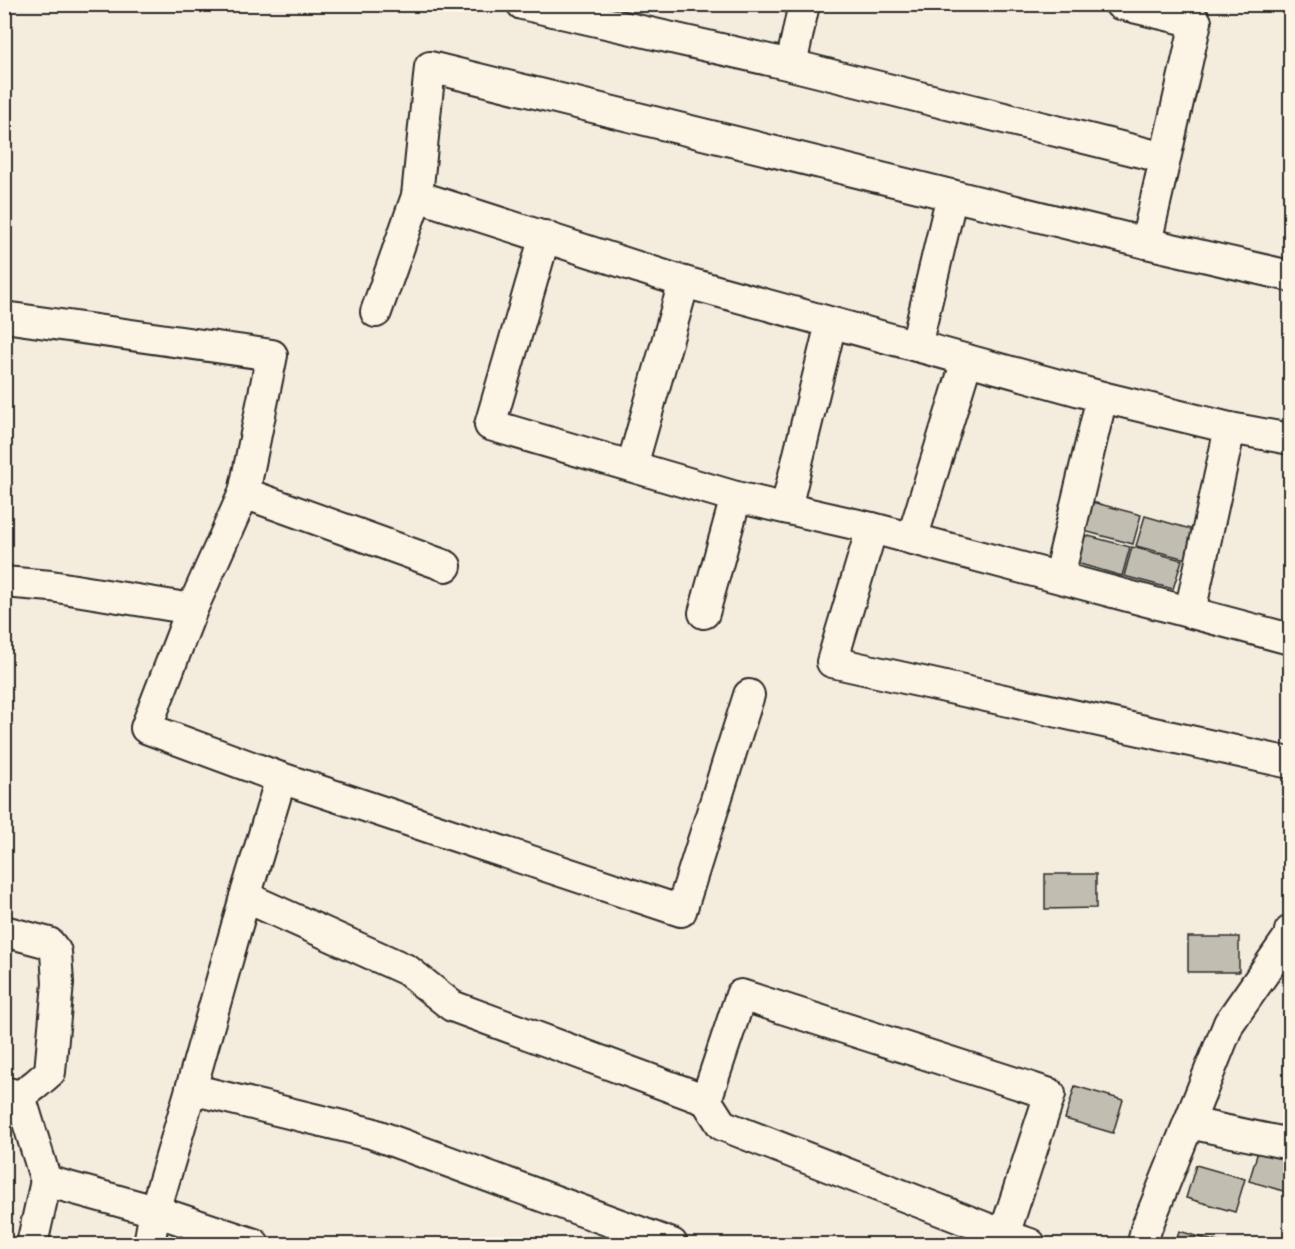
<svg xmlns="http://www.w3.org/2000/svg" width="1295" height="1249" font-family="'Balsamiq Sans',sans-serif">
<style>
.building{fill:#c2bdb1;stroke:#2b2b2b;stroke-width:1.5}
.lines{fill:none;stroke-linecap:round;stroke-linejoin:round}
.minor-casing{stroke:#2b2b2b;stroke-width:34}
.minor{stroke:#fcf5e5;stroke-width:30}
</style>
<rect width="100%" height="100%" fill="#f4edde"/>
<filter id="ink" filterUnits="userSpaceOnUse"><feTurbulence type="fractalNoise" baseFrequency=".0167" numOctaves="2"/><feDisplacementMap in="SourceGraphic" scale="12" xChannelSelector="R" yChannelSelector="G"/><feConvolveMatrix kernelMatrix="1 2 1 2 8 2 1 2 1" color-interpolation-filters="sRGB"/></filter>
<g filter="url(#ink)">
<g class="building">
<path d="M1092 502 1141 515 1133 544 1084 531Z"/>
<path d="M1145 516 1194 530 1186 559 1136 546Z"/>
<path d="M1081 534 1130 547 1122 576 1073 562Z"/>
<path d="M1132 547 1182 560 1173 589 1124 576Z"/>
<path d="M1045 874H1096V908L1045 909Z"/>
<rect x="1188" y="937" width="51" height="35"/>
<path d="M1075 1086 1123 1100 1113 1133 1065 1119Z"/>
<path d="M1259 1148 1290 1158V1193L1249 1181Z"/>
<path d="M1196 1165 1245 1179 1235 1212 1186 1198Z"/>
<path d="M1179 1231 1224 1244H1175Z"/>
</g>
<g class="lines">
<g class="minor-casing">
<g id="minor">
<path d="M522 4 791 65 1165 158"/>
<path d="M1120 4 1196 22 1146 243 1290 276"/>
<path d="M791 65 804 4"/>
<path d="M545 236 490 425 736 497"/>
<path d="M376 312 417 196"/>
<path d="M4 317 272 355 244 493"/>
<path d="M916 346 952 195"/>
<path d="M1102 397 1230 428 1290 439"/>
<path d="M632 466 684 282"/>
<path d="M786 508 831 323"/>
<path d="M872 528 1290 639"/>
<path d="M912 539 967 360"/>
<path d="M446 566 244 493 192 609 146 728 281 778 245 897 191 1089 371 1133 672 1244"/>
<path d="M1059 576 1102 397 684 282 417 196 430 67 1146 243"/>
<path d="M4 582 51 586 192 609"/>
<path d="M1190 612 1230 428"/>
<path d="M704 613 736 497 872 528 832 662 1290 763"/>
<path d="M281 778 681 911 749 695"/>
<path d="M245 897 407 970 452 1006 706 1100"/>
<path d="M4 931 49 943 56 952 58 983 50 1072 35 1085 20 1096"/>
<path d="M4 1092 20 1096 46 1181 155 1211 254 1244"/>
<path d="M1189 1123 1290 1144"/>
<path d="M1004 1235 1050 1094 741 995 706 1100 722 1125 1004 1235 1030 1244"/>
<path d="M32 1244 46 1181"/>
<path d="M149 1244 155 1211 191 1089"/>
<path d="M1143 1244 1146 1229 1229 1023 1289 937 1290 931"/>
</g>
</g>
<use href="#minor" class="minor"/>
</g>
</g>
<rect width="1295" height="1249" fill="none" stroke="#fcf5e5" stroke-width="24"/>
<rect x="12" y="12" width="1271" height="1225" fill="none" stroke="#2b2b2b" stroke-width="2" filter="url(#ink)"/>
</svg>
